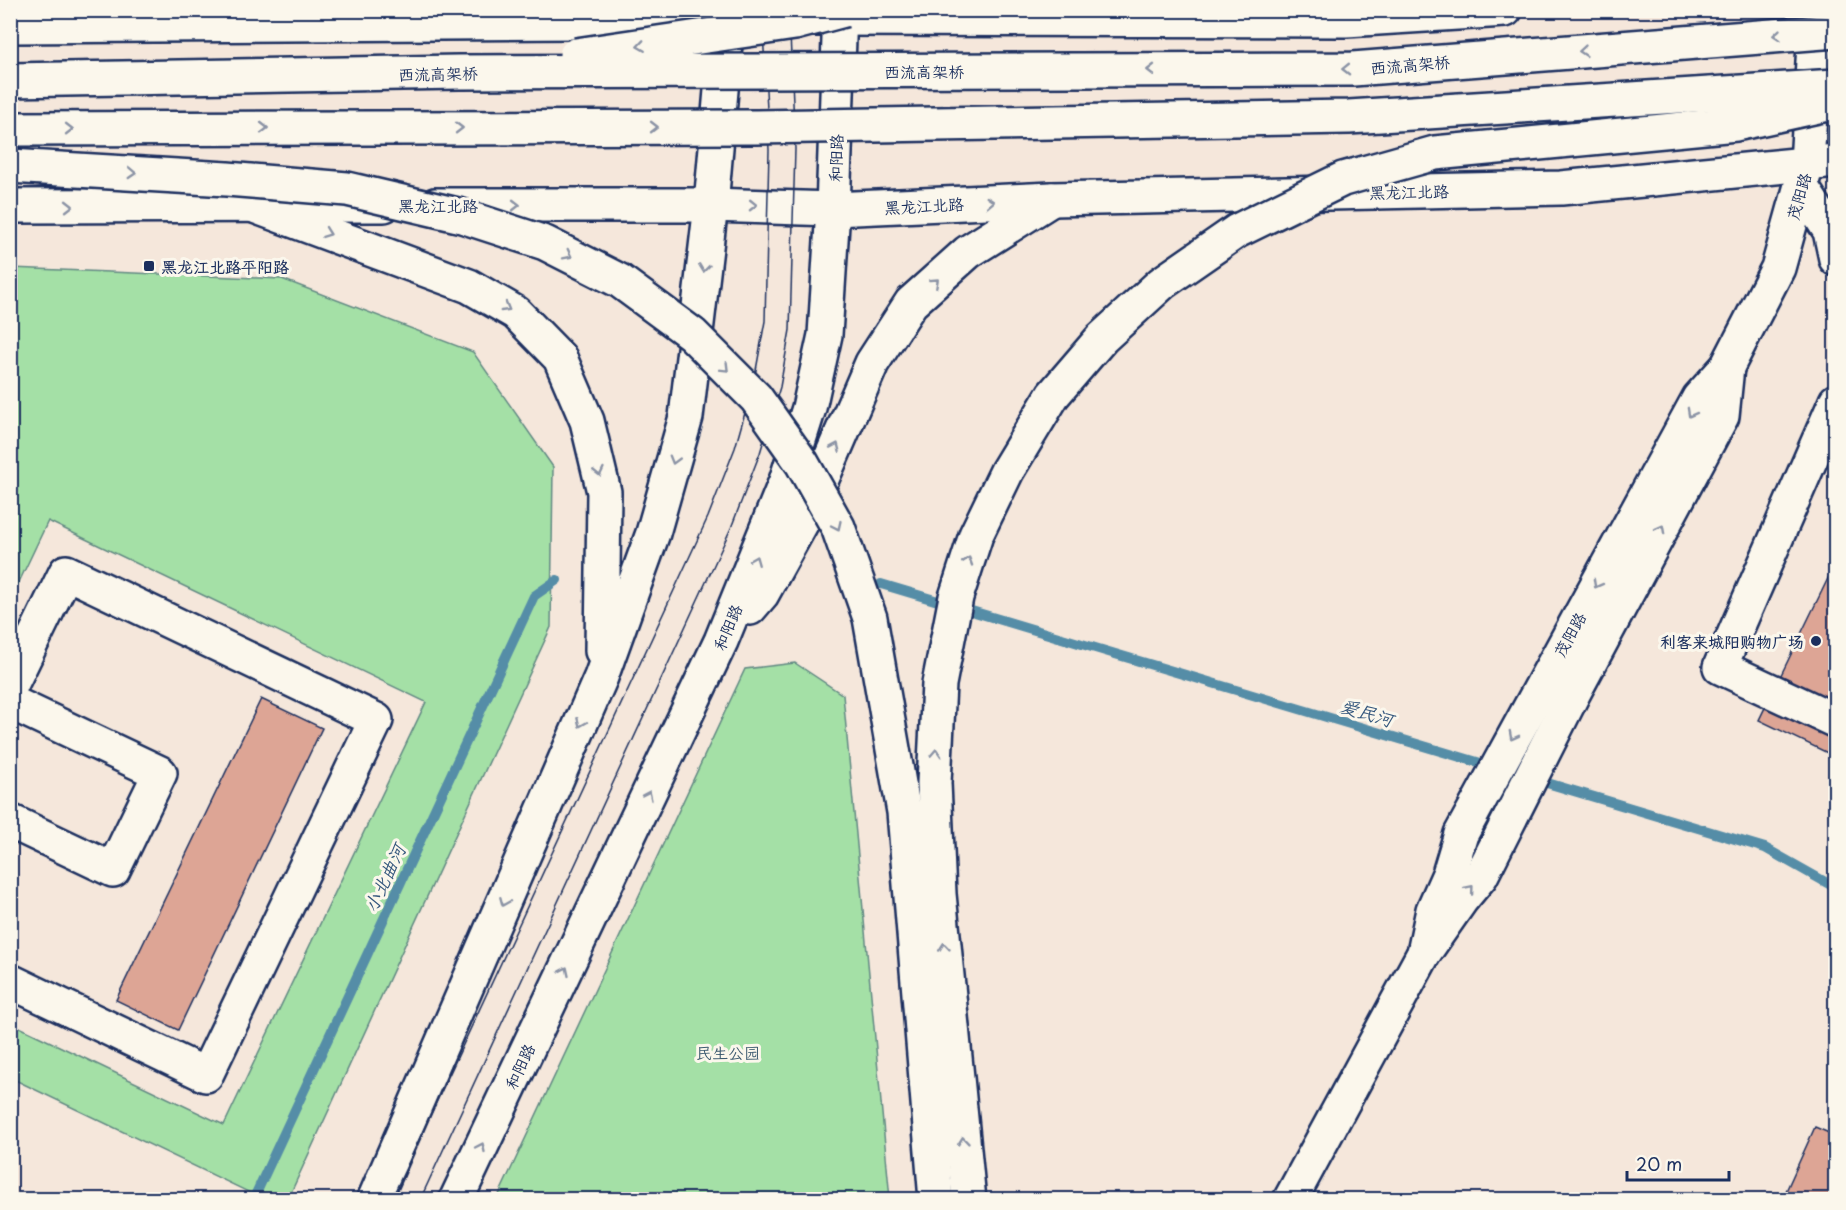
<svg xmlns="http://www.w3.org/2000/svg" width="1846" height="1210" font-family="'Playpen Sans','LXGW WenKai TC',sans-serif">
<style>
.green{fill:#a4e0a6;stroke:#608882;stroke-width:1.5}
.lines{fill:none;stroke-linecap:round;stroke-linejoin:round}
.stream{stroke:#558da7;stroke-width:10}
.building{fill:#dda595;stroke:#1b2f5e;stroke-width:1.5}
.street-casing{stroke:#1b2f5e;stroke-width:38}
.secondary-casing{stroke:#1b2f5e;stroke-width:38}
.primary-casing{stroke:#1b2f5e;stroke-width:38}
.street{stroke:#fbf7ec;stroke-width:33}
.secondary{stroke:#fbf7ec;stroke-width:33}
.primary{stroke:#fbf7ec;stroke-width:33}
.tram{stroke:#1b2f5e;stroke-width:1.5}
.highway-bridge-casing{stroke:#1b2f5e;stroke-width:38;stroke-linecap:butt}
.highway-bridge{stroke:#fbf7ec;stroke-width:33}
.oneway{stroke:#8b93a5}
.poi-dot{fill:#1b2f5e;stroke:#fbf7ec;stroke-width:2}
.labels{text-anchor:middle;dominant-baseline:central;stroke-width:6;stroke-linejoin:round;paint-order:stroke}
.street-label{font-size:16px;fill:#1b2f5e;stroke:#fbf7ec}
.poi-label{font-size:16px;font-weight:bold;fill:#1b2f5e;stroke:#fbf7ec;text-anchor:start}
.park-label{font-size:16px;fill:#3d5b70;stroke:#fbf7ec}
.water-label{font-size:18px;font-style:italic;fill:#33567c;stroke:#fbf7ec}
</style>
<rect width="100%" height="100%" fill="#f5e7db"/>
<filter id="ink" filterUnits="userSpaceOnUse"><feTurbulence type="fractalNoise" baseFrequency=".0167" numOctaves="2"/><feDisplacementMap in="SourceGraphic" scale="12" xChannelSelector="R" yChannelSelector="G"/><feConvolveMatrix kernelMatrix="1 2 1 2 8 2 1 2 1" color-interpolation-filters="sRGB"/></filter>
<g filter="url(#ink)">
<g class="green">
<path d="M11 268 282 279 473 352 553 467 551 627 288 1199H263L11 1078V1023L224 1125 426 702 48 521 11 599Z"/>
<path d="M795 663 843 695 890 1199H497L745 669Z"/>
</g>
<g class="lines">
<g class="stream">
<path d="M881 584 1765 848 1836 888"/>
<path d="M253 1200 534 596 557 580"/>
</g>
</g>
<g class="building">
<path d="M1836 562V757L1759 720Z"/>
<path d="M261 699 322 728 178 1030 116 1000Z"/>
<path d="M1815 1127 1836 1136V1200H1782Z"/>
</g>
<g class="lines">
<g class="street-casing">
<g id="street">
<path d="M1801 186 1830 231 1836 259"/>
<path d="M1836 401 1720 667 1836 721"/>
<path d="M10 687 66 572 376 720 206 1075 10 981"/>
<path d="M10 702 160 773 113 870 10 821"/>
<path d="M1424 953 1433 910 1449 874 1461 834 1699 398 1727 367 1778 268 1807 164 1816 10"/>
<path d="M1290 1200 1424 953 1461 900 1481 876 1574 692 1722 416 1727 367"/>
</g>
</g>
<g class="secondary-casing">
<g id="secondary">
<path d="M257 207 469 286 516 313 560 358 587 421 604 492 602 651"/>
<path d="M750 608 762 594 808 511 872 363 911 303 968 252 1052 199"/>
<path d="M374 1200 601 677 653 533 686 417 711 205 728 10"/>
<path d="M456 1200 721 641 786 481 809 408 825 335 833 209 840 10"/>
</g>
</g>
<g class="primary-casing">
<g id="primary">
<path d="M813 19 1346 20 1505 10"/>
<path d="M10 26 735 21"/>
<path d="M435 205H711L833 209 1052 199 1561 188 1836 161"/>
<path d="M10 206 384 205"/>
</g>
</g>
<use href="#street" class="street"/>
<use href="#secondary" class="secondary"/>
<use href="#primary" class="primary"/>
<g class="tram">
<path d="M391 1200 708 517 735 448 754 381 765 321 769 150 762 10"/>
<path d="M420 1200 731 528 760 453 780 387 790 330 795 149 789 10"/>
</g>
<g class="highway-bridge-casing">
<g id="highway-bridge">
<path d="M576 55 795 23 844 10"/>
<path d="M10 80 459 72 1353 69 1836 31"/>
<path d="M10 129 756 127 1349 117 1836 86"/>
<path d="M10 166 227 179 347 189 462 216 545 243 620 281 692 334 756 398 802 463 838 527 870 618 904 812 936 1200"/>
<path d="M969 1200 939 894 934 783 939 684 956 597 976 535 1007 471 1053 395 1102 338 1162 283 1237 231 1343 179 1435 153 1736 124 1832 103"/>
</g>
</g>
<use href="#highway-bridge" class="highway-bridge"/>
</g>
<defs><path id="oneway-chevron" d="M-2-3.5L2.5 0L-2 3.5" fill="none" stroke-width="1.6" stroke-linecap="round" stroke-linejoin="round" transform="scale(1.5)"/></defs>
<g class="oneway">
<use href="#oneway-chevron" transform="translate(1777 35) rotate(175)"/>
<use href="#oneway-chevron" transform="translate(641 46) rotate(172)"/>
<use href="#oneway-chevron" transform="translate(1583 51) rotate(175)"/>
<use href="#oneway-chevron" transform="translate(1346 69) rotate(179)"/>
<use href="#oneway-chevron" transform="translate(1151 70) rotate(180)"/>
<use href="#oneway-chevron" transform="translate(654 127)"/>
<use href="#oneway-chevron" transform="translate(264 128)"/>
<use href="#oneway-chevron" transform="translate(459 128)"/>
<use href="#oneway-chevron" transform="translate(69 129)"/>
<use href="#oneway-chevron" transform="translate(132 173) rotate(3)"/>
<use href="#oneway-chevron" transform="translate(990 202) rotate(-3)"/>
<use href="#oneway-chevron" transform="translate(516 205)"/>
<use href="#oneway-chevron" transform="translate(753 205) rotate(1)"/>
<use href="#oneway-chevron" transform="translate(69 206)"/>
<use href="#oneway-chevron" transform="translate(327 233) rotate(20)"/>
<use href="#oneway-chevron" transform="translate(568 255) rotate(27)"/>
<use href="#oneway-chevron" transform="translate(704 268) rotate(97)"/>
<use href="#oneway-chevron" transform="translate(935 282) rotate(-42)"/>
<use href="#oneway-chevron" transform="translate(506 308) rotate(30)"/>
<use href="#oneway-chevron" transform="translate(725 368) rotate(45)"/>
<use href="#oneway-chevron" transform="translate(1691 413) rotate(119)"/>
<use href="#oneway-chevron" transform="translate(836 447) rotate(-66)"/>
<use href="#oneway-chevron" transform="translate(674 460) rotate(106)"/>
<use href="#oneway-chevron" transform="translate(599 472) rotate(77)"/>
<use href="#oneway-chevron" transform="translate(837 526) rotate(65)"/>
<use href="#oneway-chevron" transform="translate(1661 529) rotate(-62)"/>
<use href="#oneway-chevron" transform="translate(755 560) rotate(-68)"/>
<use href="#oneway-chevron" transform="translate(968 561) rotate(-72)"/>
<use href="#oneway-chevron" transform="translate(1597 584) rotate(119)"/>
<use href="#oneway-chevron" transform="translate(581 723) rotate(113)"/>
<use href="#oneway-chevron" transform="translate(1513 736) rotate(118)"/>
<use href="#oneway-chevron" transform="translate(936 753) rotate(-87)"/>
<use href="#oneway-chevron" transform="translate(648 795) rotate(-65)"/>
<use href="#oneway-chevron" transform="translate(1470 889) rotate(-50)"/>
<use href="#oneway-chevron" transform="translate(504 902) rotate(113)"/>
<use href="#oneway-chevron" transform="translate(944 947) rotate(-96)"/>
<use href="#oneway-chevron" transform="translate(565 971) rotate(-65)"/>
<use href="#oneway-chevron" transform="translate(963 1141) rotate(-96)"/>
<use href="#oneway-chevron" transform="translate(481 1147) rotate(-65)"/>
</g>
</g>
<g class="poi-dot">
<rect x="143" y="260" width="12" height="12" rx="3"/>
<circle cx="1816" cy="641" r="6"/>
</g>
<g class="labels">
<g class="street-label">
<text transform="translate(1410 64) rotate(-5)">西流高架桥</text>
<text x="924" y="71">西流高架桥</text>
<text transform="translate(438 73) rotate(-1)">西流高架桥</text>
<text transform="translate(835 158) rotate(-88)">和阳路</text>
<text transform="translate(1409 191) rotate(-1)">黑龙江北路</text>
<text transform="translate(1798 196) rotate(-74)">茂阳路</text>
<text x="438" y="205">黑龙江北路</text>
<text transform="translate(924 205) rotate(-3)">黑龙江北路</text>
<text transform="translate(727 627) rotate(-67)">和阳路</text>
<text transform="translate(1569 634) rotate(-61)">茂阳路</text>
<text transform="translate(519 1066) rotate(-65)">和阳路</text>
</g>
<g class="poi-label">
<text x="161" y="266">黑龙江北路平阳路</text>
<text x="1804" y="641" text-anchor="end">利客来城阳购物广场</text>
</g>
<g class="park-label">
<text x="728" y="1052">民生公园</text>
</g>
<g class="water-label">
<text transform="translate(1367 712) rotate(17)">爱民河</text>
<text transform="translate(384 878) rotate(-65)">小北曲河</text>
</g>
</g>
<rect width="1846" height="1210" fill="none" stroke="#fbf7ec" stroke-width="36"/>
<rect x="18" y="18" width="1810" height="1174" fill="none" stroke="#1b2f5e" stroke-width="2" filter="url(#ink)"/>
<path d="M1627 1171v9h102v-9" fill="none" stroke="#1b2f5e" stroke-width="3"/>
<text x="1636" y="1171" font-size="18" fill="#1b2f5e" stroke="#fbf7ec" stroke-width="4.5" paint-order="stroke">20 m</text>
</svg>
